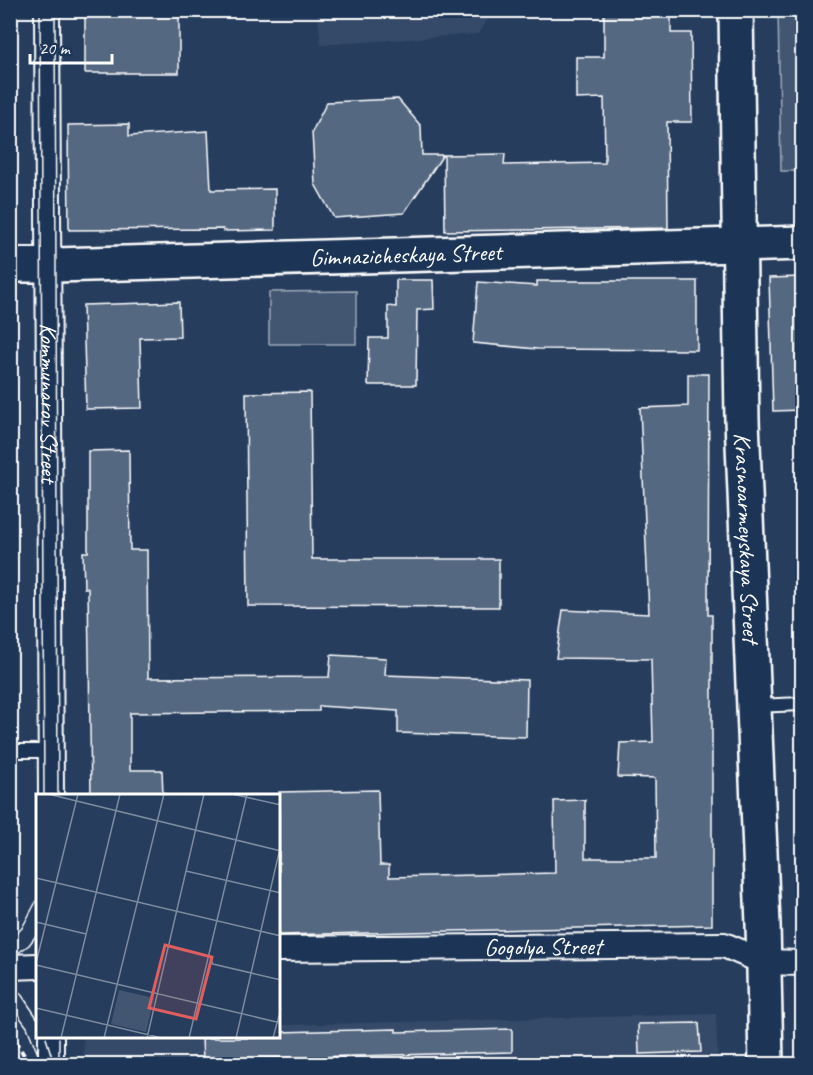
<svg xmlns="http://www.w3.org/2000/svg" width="813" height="1075" font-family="Caveat,sans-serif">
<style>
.built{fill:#344a68}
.green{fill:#425672;stroke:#a0aab8;stroke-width:1.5}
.building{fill:#556781;stroke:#fff;stroke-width:1.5}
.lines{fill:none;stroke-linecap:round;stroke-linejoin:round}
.lane-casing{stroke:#fff;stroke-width:16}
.street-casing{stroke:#fff;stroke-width:28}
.secondary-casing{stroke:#fff;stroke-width:38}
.path{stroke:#fff;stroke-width:4;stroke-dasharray:6 4.5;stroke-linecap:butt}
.lane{stroke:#1d3557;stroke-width:12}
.street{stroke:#1d3557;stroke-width:24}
.secondary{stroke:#1d3557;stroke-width:33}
.tram{stroke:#fff;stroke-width:1.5}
.labels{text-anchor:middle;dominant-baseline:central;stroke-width:5;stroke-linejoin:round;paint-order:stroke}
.street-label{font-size:24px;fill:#fff;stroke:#1d3557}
.inset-road{fill:none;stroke:#7d8b9e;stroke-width:1.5}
.view{fill:#e05e5e;fill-opacity:0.15;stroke:#e05e5e;stroke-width:3}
.inset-edge{fill:none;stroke:#fff;stroke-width:3}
</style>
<rect width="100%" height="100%" fill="#263d5e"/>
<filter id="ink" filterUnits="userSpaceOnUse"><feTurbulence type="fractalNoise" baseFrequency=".0167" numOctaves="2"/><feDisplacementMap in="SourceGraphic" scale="12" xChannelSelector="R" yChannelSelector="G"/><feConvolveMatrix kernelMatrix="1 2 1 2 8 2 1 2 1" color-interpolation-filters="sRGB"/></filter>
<g filter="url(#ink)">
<g class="built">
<path d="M317 11V10L493 11 478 34 321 45Z"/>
<path d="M716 1014 718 1064H84L83 1038H279V1025Z"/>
</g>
<g class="green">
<path d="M778 11H802V171H781Z"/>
<path d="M356 291V344H269V292Z"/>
</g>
<g class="building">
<rect x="85" y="10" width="94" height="63"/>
<path d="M604 10H671V33H691L692 122H667L668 228 445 231 444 155 505 154 504 165 605 163 604 98 576 99V57H604Z"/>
<path d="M398 99 421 126 422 155H443L404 213 334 218 315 184 312 132 327 102Z"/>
<path d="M129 124V136L208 131 211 190 275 189V230L223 231V229L69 230 68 125Z"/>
<path d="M802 277V410L773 411 769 278Z"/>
<path d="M396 280H433L434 309 417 310 416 385H368L369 338H388V306L396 307Z"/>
<path d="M537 281H697V350L537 349 473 343 478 282 537 286Z"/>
<path d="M179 302 180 337 140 338 142 408 86 409 83 305Z"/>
<path d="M688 374H709L708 615H712V925L279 935V792L378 790 380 865H389V877L555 873 554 801 585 800V858H656L655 778 618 777 620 743 653 742 651 659 556 658 563 610 649 614 640 408 688 406Z"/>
<path d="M310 392 312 559H499V607L248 606 246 393Z"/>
<path d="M129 450 130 550H147L148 678 329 677 331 655 386 658 385 675 527 680 526 737 398 733V711L319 706V711L130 713V770H162L163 796H91L88 588H84L83 552H88V451Z"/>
<path d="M699 1023 701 1052 639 1054 638 1024Z"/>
<path d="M396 1029V1032L512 1029V1052L203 1060 202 1038H279V1032Z"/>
</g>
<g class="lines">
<g class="lane-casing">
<g id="lane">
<path d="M755 706 802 704"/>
<path d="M10 751H50"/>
</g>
</g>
<g class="street-casing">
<g id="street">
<path id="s1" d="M47 10 51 796"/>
<path id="s2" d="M279 949 724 945 764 962 802 963"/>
<path d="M10 967 38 966"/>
<path d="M51 1038V1064"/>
</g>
</g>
<g class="secondary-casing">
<g id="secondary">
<path id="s3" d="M736 10 742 420 763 924 766 1064"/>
<path id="s4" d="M10 265H56L802 243"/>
</g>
</g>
<g class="path">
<path d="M10 1032 24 1055"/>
<path d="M721 1062 738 1064"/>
</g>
<use href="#lane" class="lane"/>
<use href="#street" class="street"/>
<use href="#secondary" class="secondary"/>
<g class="tram">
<path d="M40 10 44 796"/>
<path d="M55 10 58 796"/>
<path d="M10 940 22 928 38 898"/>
<path d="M10 959 29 945 38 933"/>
<path d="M10 984 21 994 38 1019"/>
<path d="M10 1004 27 1027 42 1064"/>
<path d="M46 1038 54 1064"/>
<path d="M59 1038V1062"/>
</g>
</g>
</g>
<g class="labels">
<g class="street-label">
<text stroke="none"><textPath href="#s4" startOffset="396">Gimnazicheskaya Street</textPath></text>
<text stroke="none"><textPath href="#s1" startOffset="393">Kommunarov Street</textPath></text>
<text stroke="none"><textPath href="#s3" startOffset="528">Krasnoarmeyskaya Street</textPath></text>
<text stroke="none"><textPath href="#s2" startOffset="264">Gogolya Street</textPath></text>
</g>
</g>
<g transform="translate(36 794)">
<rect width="244" height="244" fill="#263d5e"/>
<path d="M83 196 118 204 110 238 75 230Z" fill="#425672"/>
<path class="inset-road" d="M12 0 245 57M196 0 245 11M150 77 245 99M0 84 245 142M0 128 50 140M173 161 177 170 245 186M0 169 42 0M0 171 245 229M0 214 126 244M25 244 84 0M68 244 128 0M111 244 168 0M153 244 211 0M200 244 245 50M237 244 245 214"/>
<path class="view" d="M129 151 176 163 160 225 113 214Z"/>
<rect width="244" height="244" class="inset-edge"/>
</g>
<rect width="813" height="1075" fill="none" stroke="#1d3557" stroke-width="36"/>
<rect x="18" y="18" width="777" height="1039" fill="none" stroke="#fff" stroke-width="2" filter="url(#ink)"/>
<path d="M30 54v9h82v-9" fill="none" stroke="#ffffff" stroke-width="3"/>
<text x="39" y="54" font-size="18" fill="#ffffff" stroke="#1d3557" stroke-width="4.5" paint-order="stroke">20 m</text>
</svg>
